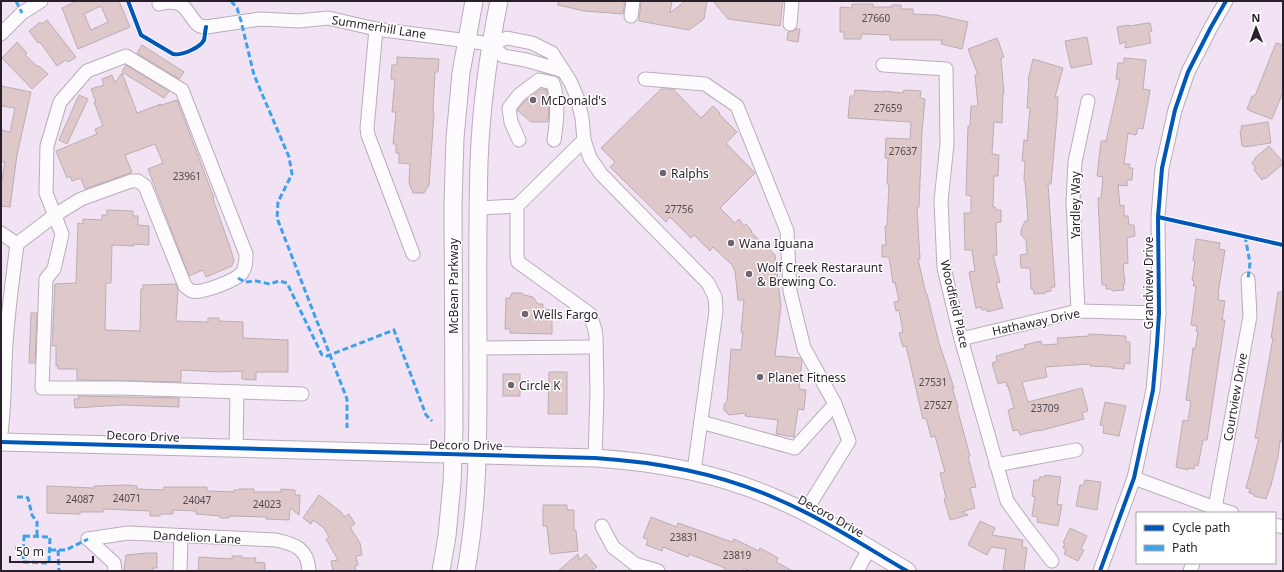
<svg xmlns="http://www.w3.org/2000/svg" width="1284" height="572" font-family="'Noto Sans',sans-serif">
<style>
.building{fill:#dec8ca;stroke:#bbadb3;fill-rule:evenodd}
.lines{fill:none;stroke-linecap:round;stroke-linejoin:round}
.minor-casing{stroke:#b8adba;stroke-width:15}
.major-casing{stroke:#b8adba;stroke-width:19}
.minor{stroke:#fdfbfd;stroke-width:13}
.major{stroke:#fdfbfd;stroke-width:17}
.quiet{stroke:#3ea2eb;stroke-width:3;stroke-dasharray:6 3;stroke-linecap:butt}
.cycleway-casing{stroke:#fff;stroke-width:6}
.cycleway{stroke:#0057b8;stroke-width:4}
.poi-dot{fill:#6f6471;stroke:#fff;stroke-width:1.5}
.labels{text-anchor:middle;dominant-baseline:central;stroke-width:3;stroke-linejoin:round;paint-order:stroke}
.number-label{font-size:10px;fill:#564952}
.street-label{font-size:12px;fill:#281f2a;stroke:#fff}
.poi-label{font-size:12px;fill:#281f2a;stroke:#fff;text-anchor:start}
</style>
<rect width="100%" height="100%" fill="#f2e3f4"/>
<g class="building">
<path d="M77 1H119L130 27 78 49 62 8ZM101 6 108 22 91 30 84 14Z"/>
<path d="M558 1H625L623 14 584 11 558 5Z"/>
<path d="M641 1H672L670 13 685 1H707L704 19 689 30 639 21Z"/>
<path d="M713 1H783L780 26 728 19Z"/>
<path d="M852 4H873V7H892V5H901V9H913V14L937 15 968 22 962 49 941 44 942 40H890V35L862 34 861 39H844V32H840V7L852 8Z"/>
<path d="M47 20 76 57 68 62 66 60 57 66 40 42 38 43 29 31 40 22 42 24Z"/>
<path d="M1148 23H1150L1152 31 1149 32 1151 43 1125 48 1126 42 1120 44 1117 27 1129 25V26Z"/>
<path d="M796 29H800L798 42 787 40 788 32 793 31Z"/>
<path d="M1087 37 1092 64 1071 68 1065 41Z"/>
<path d="M997 38 1004 57 1001 58 1004 93 1003 94 1002 123 994 122 992 154 999 155 998 176H994L993 207H995L996 210H1001V222L996 223 997 255H993L1000 282 996 283 1003 308 987 312V309L982 310 981 307 976 308 969 272 975 271 972 250H965L964 213H971V196L966 195 968 126H970L971 106H978L975 75H978L968 49Z"/>
<path d="M17 42 27 53 25 55 38 67 39 66 48 74 32 89 2 58Z"/>
<path d="M1276 43 1283 45V92L1272 119 1250 111V110L1247 109 1252 96H1255Z"/>
<path d="M142 45 184 72 179 79 137 53Z"/>
<path d="M397 57 439 59 438 72H435L433 108 434 113 429 185 424 193H413L409 183 410 164 399 163V153H396V144H393L396 112H392L395 79H391L392 65H397Z"/>
<path d="M1124 58 1146 60 1143 89 1150 90 1143 129 1138 128 1136 135 1128 133 1124 164H1130L1129 168H1133L1132 180H1127V186L1118 185 1120 206 1124 205V216H1128L1129 225H1134L1135 236 1127 238 1128 263 1123 264 1125 284H1123L1124 290 1112 291 1111 289H1106V285H1102L1098 198H1101L1103 177 1097 176 1101 141H1106L1120 79H1116L1118 63H1124Z"/>
<path d="M1033 59 1063 68 1055 97H1058L1057 117 1051 184H1048L1055 287H1051V291L1045 292 1046 293 1034 294 1033 289H1031L1030 268H1021L1020 255 1027 254 1026 240 1021 235V230L1025 221H1028L1025 181H1024L1025 161H1022L1024 140 1027 141 1030 108H1027L1029 80H1028Z"/>
<path d="M126 65 169 91 164 98 122 72Z"/>
<path d="M122 73 137 113 161 104 159 106 177 100 214 198H213L214 202 230 247 234 260 232 266 206 277 203 270 189 276 148 169 163 163 155 144 125 155 132 172 130 173 85 189 81 178 72 181 70 176 67 178 56 151 97 134 95 129 103 126 94 102H96L91 89 104 85 102 79 112 75 115 83Z"/>
<path d="M1 86 31 92 17 155 10 207 1 206V184L5 162H1V130L10 132 15 108 1 106Z"/>
<path d="M541 89 547 90V92L549 104 548 122H531L517 110 525 101Z"/>
<path d="M661 89H673L701 118 713 106 720 113 719 114 737 132 726 143 755 173 720 208 735 223 739 219 744 226 746 224 752 231 751 232 775 255 781 306 775 356 801 358 802 360 799 389 806 390 804 410 798 409 794 437 776 434 778 420 745 416 746 413 729 415 724 410V405L727 401 731 349 741 350 743 332H741L744 300H738L735 271 732 265 713 247 710 251 694 235 691 238 670 217 666 222 610 167 615 162 601 148Z"/>
<path d="M855 90 883 92V91L903 93 904 90 921 91 920 98 925 99 922 132 919 207H917L920 259H918L926 294H927L939 343 954 388H952L958 407 957 408 970 456 968 457 976 487 970 488 975 508 962 512 968 515 950 520 944 499 946 498 940 473 945 472 935 436 931 437 926 418 923 419 906 346 903 347 899 333 903 332 899 310 896 311 894 302 899 301 895 282 893 283 889 257H882V245H886L885 226H887L889 184H887L888 158H885L886 138 910 139 911 122 848 118 850 96H854Z"/>
<path d="M79 95 88 99 67 144 59 140Z"/>
<path d="M1268 122 1271 143 1244 147V146H1242L1240 130H1242L1241 126Z"/>
<path d="M1269 146 1283 162V164L1265 179 1264 178 1262 180 1254 170 1255 167 1252 163 1255 159V158Z"/>
<path d="M107 210 133 211V216H138V225L149 226V245L134 244V246L112 245 111 283H106L105 330 140 331 141 289H143V285L176 284 178 289 176 321 208 322V318H219V321L243 322V338L288 340V372H256V380L242 379V371L221 372 181 370V382L77 380V369H58V366H56V346H52L55 284 76 283 78 223 83 224V219L102 220V215H107Z"/>
<path d="M1196 239 1220 243 1219 249 1225 250 1218 294H1219L1218 300 1225 301 1222 320H1225L1207 440H1203L1198 466 1195 465 1194 469 1188 468V470L1176 467 1183 420 1188 421 1191 401 1186 400 1193 348 1195 349 1198 332 1196 331 1197 326 1191 325 1196 286H1193L1194 281 1192 280 1195 261 1193 260Z"/>
<path d="M1278 292H1283V433L1282 441H1280L1278 457 1271 485 1266 499 1254 496V494L1249 493 1250 489 1246 488 1259 438H1255L1258 422 1273 338H1271Z"/>
<path d="M512 293H522L524 295 533 297 538 304H543V309L552 310V334L510 333V329H505L506 298H510Z"/>
<path d="M31 313H37L35 363H29Z"/>
<path d="M1089 334 1126 336V342H1130V364L1125 363 1124 369 1112 368V367L1090 366V364L1045 367 1047 377 1022 382 1028 402 1082 388 1088 411 1082 413 1084 419 1039 431V430L1020 435 1018 430 1013 431 1008 410 1014 408 1008 386 1007 387 1006 382 998 384 992 363 997 361 996 356 1025 348 1024 345 1041 341 1042 345 1058 344 1057 338 1089 336Z"/>
<path d="M549 372H567V414H548Z"/>
<rect x="503" y="374" width="17" height="22"/>
<path d="M78 396 179 398V407L121 405 75 408 74 399H79Z"/>
<path d="M1105 402 1126 406 1119 436 1103 433 1104 426 1100 425Z"/>
<path d="M1045 475 1061 477 1057 504 1062 505 1058 526 1037 522 1038 517 1032 516 1035 497 1032 496 1034 480H1039L1040 477H1045Z"/>
<path d="M1085 480 1101 482 1097 510 1076 506 1080 485H1084Z"/>
<path d="M128 485 137 486V489L164 490V487H207V491L234 492V490H239V489H254V492H281V489L295 490V495H300L299 515 290 508 289 520 266 519 267 517 229 516V518H220V516L196 514V511L173 510V514H160V516H150V511L103 509V512H80V514L47 513V486L94 488V486Z"/>
<path d="M319 495 341 512 344 517 349 514 355 524 350 527 360 543 362 555 356 556 358 565 355 566 356 571H333L331 561 338 560 326 539 329 537 324 528 313 520 311 524 303 518Z"/>
<path d="M543 505H567V510H574V530H576L578 551 550 554 547 526H543Z"/>
<path d="M651 517 677 527 678 523 732 542 734 539 759 551 760 548 778 558 776 562 793 571H750L744 568 742 571H723L725 568 689 554 688 557 663 547 662 551 646 545 648 539 643 538Z"/>
<path d="M980 521 995 528 992 535 1023 540 1022 547 1027 548 1024 571H1003L1006 549 991 547 987 555 968 545Z"/>
<path d="M1070 528 1087 536 1081 549 1084 550 1078 561 1064 554 1066 549 1063 548 1065 543H1063Z"/>
<path d="M147 553H157V568H153V571H124L126 555Z"/>
<path d="M578 554 579 560 586 554 597 567 591 571H558Z"/>
<path d="M232 556H242V558H256L255 562 265 563V571H198L199 557 232 559Z"/>
</g>
<g class="lines">
<g class="minor-casing">
<g id="minor">
<path d="M159 4 169 2 178 3 185 8 196 23 200 26 206 27 260 19 299 21 328 18 376 29 491 44 507 38 532 43 552 53 570 81 577 97 582 118 584 140 590 158 601 174 708 283 715 297 716 311 694 471"/>
<path d="M631 16 633 1"/>
<path d="M790 24 792 1"/>
<path d="M376 29 367 128 368 135 413 254"/>
<path d="M1 34 22 13 41 1"/>
<path d="M491 44 503 56 526 60 564 71"/>
<path d="M883 65 946 69 947 144 941 201 944 268 961 339 1007 501 1025 526 1052 561"/>
<path d="M645 79 705 84 737 106 787 231 790 291 804 348 835 404 849 441 805 512"/>
<path d="M519 140 511 122 509 108 519 95 539 80 553 83C559 101 557 121 554 140"/>
<path d="M584 140 517 206V255L518 262 590 314 595 330 596 337 597 393 595 458"/>
<path d="M479 208 517 206"/>
<path d="M1 233 17 244"/>
<path d="M17 244 55 215 81 199 131 181H138L145 186 185 286C187 288 190 290 192 291 202 294 236 280 242 273 246 267 246 261 246 254L182 90 126 56 87 71 60 102 47 146 46 193 62 234 54 269 46 279 42 388H122L302 394"/>
<path d="M1078 311 1073 201 1075 162 1088 101"/>
<path d="M961 339 1078 311 1159 313"/>
<path d="M478 348 596 347"/>
<path d="M701 422 795 448 835 404"/>
<path d="M1 433C5 404 4 374 6 344 8 311 13 277 17 244"/>
<path d="M236 449 237 392"/>
<path d="M996 465 1076 450"/>
<path d="M1134 478 1215 508 1232 513"/>
<path d="M1213 513 1215 508 1250 316 1248 279"/>
<path d="M1275 525 1283 527"/>
<path d="M602 526 613 547 635 564 658 571"/>
<path d="M88 539 128 533 276 540C295 544 308 549 309 571"/>
<path d="M88 539 114 563 115 571"/>
<path d="M180 571 181 536"/>
<path d="M857 571 869 549"/>
<path d="M1100 571 1134 478 1153 390 1157 344 1159 313 1158 217 1162 168 1175 110 1188 72 1211 27 1226 1"/>
<path d="M1190 571 1193 563"/>
</g>
</g>
<g class="major-casing">
<g id="major">
<path d="M1 442 595 458C658 462 719 473 777 499 822 518 864 546 907 571"/>
<path d="M441 571 447 536 452 483 454 430 453 203 455 138 461 73 474 1"/>
<path d="M466 571C478 506 478 441 478 375 478 304 477 234 479 163 481 108 488 55 499 1"/>
</g>
</g>
<use href="#minor" class="minor"/>
<use href="#major" class="major"/>
<g class="quiet">
<path d="M16 1 22 13"/>
<path d="M231 1 237 8 241 21 254 75 289 157 292 174 278 202 277 218 347 399V428"/>
<path d="M1245 236 1250 263 1248 279"/>
<path d="M238 278 245 282 256 281 270 284 279 281 287 283 322 355 327 356 394 330 426 415 432 421"/>
<path d="M17 497H25L28 498 32 515 37 522V536"/>
<path d="M24 536 50 537 49 563 23 562Z"/>
<path d="M15 548H23"/>
<path d="M50 550H66L88 539"/>
<path d="M58 550 59 571"/>
</g>
<g class="cycleway-casing">
<g id="cycleway">
<path d="M128 1 141 35 173 54C181 56 200 48 204 40 205 36 205 31 206 27"/>
<path d="M1158 217 1283 245"/>
<path d="M1 442 595 458C658 462 719 473 777 499 822 518 864 546 907 571"/>
<path d="M1100 571 1134 478 1153 390 1157 344 1159 313 1158 217 1162 168 1175 110 1188 72 1211 27 1226 1"/>
</g>
</g>
<use href="#cycleway" class="cycleway"/>
</g>
<g class="poi-dot">
<circle cx="533" cy="100" r="4"/>
<circle cx="663" cy="173" r="4"/>
<circle cx="731" cy="243" r="4"/>
<circle cx="749" cy="274" r="4"/>
<circle cx="525" cy="314" r="4"/>
<circle cx="760" cy="377" r="4"/>
<circle cx="511" cy="385" r="4"/>
</g>
<g class="labels">
<g class="number-label">
<text x="876" y="18">27660</text>
<text x="888" y="108">27659</text>
<text x="903" y="151">27637</text>
<text x="187" y="176">23961</text>
<text x="679" y="209">27756</text>
<text x="933" y="382">27531</text>
<text x="938" y="405">27527</text>
<text x="1045" y="408">23709</text>
<text x="127" y="498">24071</text>
<text x="80" y="499">24087</text>
<text x="197" y="500">24047</text>
<text x="267" y="504">24023</text>
<text x="684" y="537">23831</text>
<text x="737" y="555">23819</text>
</g>
<g class="street-label">
<text transform="translate(379 27) rotate(9)">Summerhill Lane</text>
<text transform="translate(1075 205) rotate(-90)">Yardley Way</text>
<text transform="translate(1148 283) rotate(-90)">Grandview Drive</text>
<text transform="translate(453 286) rotate(-90)">McBean Parkway</text>
<text transform="translate(955 304) rotate(77)">Woodfield Place</text>
<text transform="translate(1036 322) rotate(-12)">Hathaway Drive</text>
<text transform="translate(1235 397) rotate(-80)">Courtview Drive</text>
<text transform="translate(143 436) rotate(2)">Decoro Drive</text>
<text transform="translate(466 445) rotate(1)">Decoro Drive</text>
<text transform="translate(831 516) rotate(29)">Decoro Drive</text>
<text transform="translate(197 537) rotate(3)">Dandelion Lane</text>
</g>
<g class="poi-label">
<text x="541" y="100">McDonald's</text>
<text x="671" y="173">Ralphs</text>
<text x="739" y="243">Wana Iguana</text>
<text x="757" y="267">Wolf Creek Restaraunt<tspan x="757" dy="14">&amp; Brewing Co.</tspan></text>
<text x="533" y="314">Wells Fargo</text>
<text x="768" y="377">Planet Fitness</text>
<text x="519" y="385">Circle K</text>
</g>
</g>
<rect width="1284" height="572" fill="none" stroke="#281f2a" stroke-width="4"/>
<rect x="1136" y="512" width="140" height="52" fill="#ffffff" stroke="#a9a5aa"/>
<rect x="1144" y="525" width="20" height="6" fill="#0057b8" stroke="#a9a5aa"/>
<text x="1172" y="532" font-size="12" fill="#281f2a">Cycle path</text>
<rect x="1144" y="545" width="20" height="6" fill="#3ea2eb" stroke="#a9a5aa"/>
<text x="1172" y="552" font-size="12" fill="#281f2a">Path</text>
<g transform="translate(1256 28) rotate(359)" stroke="#ffffff" stroke-width="3" paint-order="stroke">
<path d="M0-3L7 15L0 10L-7 15Z" fill="#281f2a"/>
<text y="-6" font-size="11" font-weight="bold" text-anchor="middle" fill="#281f2a">N</text>
</g>
<path d="M10 556v6h83v-6" fill="none" stroke="#281f2a" stroke-width="2"/>
<text x="16" y="556" font-size="12" fill="#281f2a" stroke="#ffffff" stroke-width="3" paint-order="stroke">50 m</text>
</svg>
